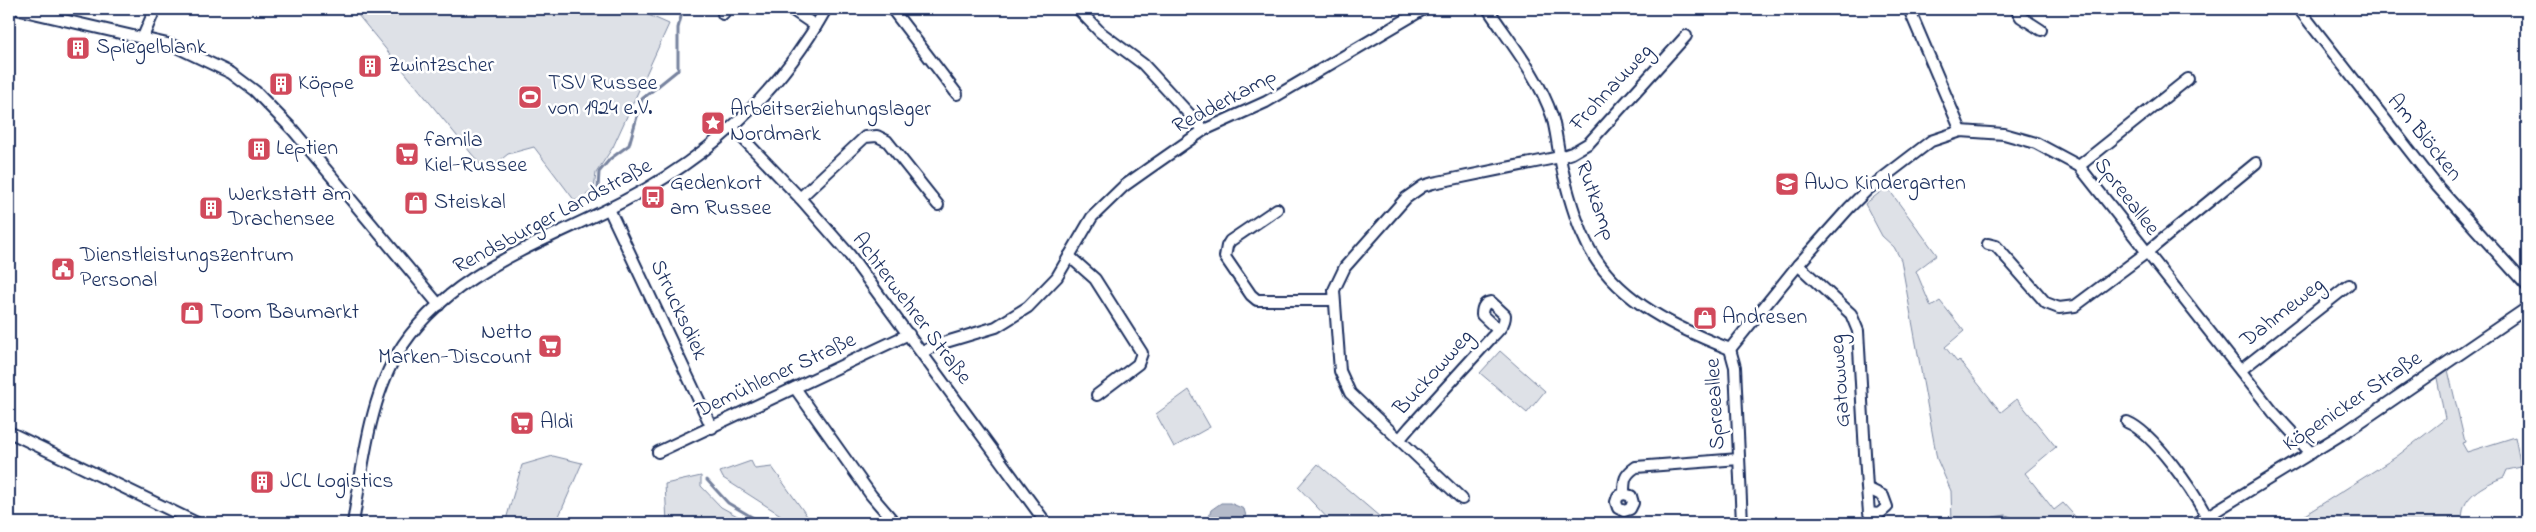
<svg xmlns="http://www.w3.org/2000/svg" width="2536" height="532" font-family="'Indie Flower',sans-serif">
<style>
.green{fill:#dee1e7;stroke:#7c88a2}
.water{fill:#b5bbca;stroke:#77839f}
.lines{fill:none;stroke-linecap:round;stroke-linejoin:round}
.stream{stroke:#77839f;stroke-width:3}
.minor-casing{stroke:#1b2f5e;stroke-width:14}
.minor{stroke:#fff;stroke-width:10}
.labels{text-anchor:middle;dominant-baseline:central;stroke-width:5;stroke-linejoin:round;paint-order:stroke}
.poi-label{font-size:22px;fill:#1b2f5e;stroke:#fff;text-anchor:start}
.street-label{font-size:22px;fill:#1b2f5e;stroke:#fff}
</style>
<rect width="100%" height="100%" fill="#fff"/>
<filter id="ink" filterUnits="userSpaceOnUse"><feTurbulence type="fractalNoise" baseFrequency=".02" numOctaves="2"/><feDisplacementMap in="SourceGraphic" scale="10" xChannelSelector="R" yChannelSelector="G"/><feConvolveMatrix kernelMatrix="1 2 1 2 8 2 1 2 1" color-interpolation-filters="sRGB"/></filter>
<g filter="url(#ink)">
<g class="green">
<path d="M353 9H635L669 24 613 147 596 173 594 190 575 201 534 147 508 154 487 171 484 169Z"/>
<path d="M1887 187 1937 255 1916 271 1931 307 1940 301 1964 331 1945 347 1957 362 1959 360 2001 412 2017 399 2056 447 2025 473 2054 510 2063 503 2081 523H1952L1951 491 1937 459 1901 260 1894 247 1882 236 1865 204Z"/>
<path d="M1500 351 1545 391 1527 413 1480 373Z"/>
<path d="M2448 370 2465 442 2462 443 2467 452 2515 437 2521 467 2507 470 2504 477C2484 485 2458 497 2463 523H2292L2396 457 2445 419 2437 378Z"/>
<path d="M1189 390 1210 427 1174 447 1156 414Z"/>
<path d="M553 456 582 463 556 523H505L522 465Z"/>
<path d="M751 461 755 469 772 467 812 523H793L723 478 720 472Z"/>
<path d="M1318 464 1387 523H1332L1298 487Z"/>
<path d="M701 476V486L721 507 750 523H667L665 484Z"/>
</g>
<g class="water">
<path d="M1221 503H1230L1244 509 1248 523H1207L1211 510Z"/>
<path d="M2006 515 2026 523H1988L1993 517Z"/>
</g>
<g class="lines">
<g class="stream">
<path d="M598 188 599 172 610 159 629 145 642 99 678 70V28L683 9"/>
<path d="M707 480 728 503 762 523"/>
</g>
<g class="minor-casing">
<g id="minor">
<path d="M16 9 172 45 231 73 255 91 293 130 439 305"/>
<path d="M791 9 816 26"/>
<path d="M892 9 957 94"/>
<path d="M1078 9 1100 32 1143 64 1204 130"/>
<path d="M1488 9C1510 42 1539 77 1552 116 1556 130 1557 143 1560 157 1564 180 1573 212 1582 233 1607 296 1671 326 1730 349"/>
<path d="M1909 9 1961 131"/>
<path d="M2016 9 2021 17 2041 30"/>
<path d="M2299 9 2437 186 2527 286"/>
<path d="M723 14 727 9"/>
<path d="M143 37 155 9"/>
<path d="M733 128 800 198 849 254 1046 523"/>
<path d="M2079 166 2188 79"/>
<path d="M800 198 865 137 877 136 887 141 938 205"/>
<path d="M609 209 712 428"/>
<path d="M1277 209 1230 241 1227 246 1225 257 1251 295 1257 300H1333"/>
<path d="M1988 244 1996 246 2046 303 2059 308 2075 306 2146 253 2256 163"/>
<path d="M1069 256 1095 279 1142 353 1138 364 1097 395"/>
<path d="M1798 265 1851 314 1858 331 1867 488 1869 513 1879 514 1887 507 1883 496 1867 488"/>
<path d="M1730 349 1798 265 1849 208 1867 190 1931 141 1961 131 2004 134 2036 143 2079 166 2273 412 2311 453"/>
<path d="M1730 349 1735 367 1742 523"/>
<path d="M923 352 936 345 996 327 1028 307 1057 277 1092 217 1124 186 1148 169 1204 130 1266 102 1424 9"/>
<path d="M2241 370 2349 285"/>
<path d="M795 388 871 495 895 523"/>
<path d="M2127 422C2154 433 2193 491 2207 517"/>
<path d="M9 432 197 523"/>
<path d="M1399 440 1410 427 1491 338C1498 331 1505 325 1505 315L1491 302C1484 303 1482 308 1482 315L1498 330"/>
<path d="M658 452 909 334"/>
<path d="M1624 494 1618 496 1616 502 1618 508 1624 511 1630 509 1633 503 1631 496 1624 494C1624 480 1624 475 1636 467L1739 459"/>
<path d="M1462 499 1350 393 1340 371 1334 290 1345 267 1406 198 1423 186 1433 183 1560 157 1572 153 1589 143 1686 36"/>
<path d="M353 523C362 471 369 402 396 356 445 272 544 243 624 201 709 157 779 93 826 9"/>
<path d="M2196 523 2347 431 2527 308"/>
</g>
</g>
<use href="#minor" class="minor"/>
</g>
</g>
<defs>
<g id="building-square" transform="scale(1.25)"><rect x="-9" y="-9" width="18" height="18" rx="4" fill="#d1495b" stroke="#fff"/><path d="M-4-6H4V6H1V3H-1V6H-4ZM-2.5-4.3h1.7v1.8h-1.7ZM.8-4.3h1.7v1.8H.8ZM-2.5-1h1.7V.8h-1.7ZM.8-1h1.7V.8H.8Z" fill="#fff"/></g>
<g id="stadium-square" transform="scale(1.25)"><rect x="-9" y="-9" width="18" height="18" rx="4" fill="#d1495b" stroke="#fff"/><path d="M0-5a6.5 5 0 1 0 0 10a6.5 5 0 1 0 0-10ZM-3.5-1.8h7v3.6h-7Z" fill="#fff"/></g>
<g id="sight-square" transform="scale(1.25)"><rect x="-9" y="-9" width="18" height="18" rx="4" fill="#d1495b" stroke="#fff"/><path d="M0-6L1.8-2.2L6-1.7L2.9 1.2L3.7 5.4L0 3.3L-3.7 5.4L-2.9 1.2L-6-1.7L-1.8-2.2Z" fill="#fff"/></g>
<g id="supermarket-square" transform="scale(1.25)"><rect x="-9" y="-9" width="18" height="18" rx="4" fill="#d1495b" stroke="#fff"/><path d="M-6-5.5h2.5l.6 2H6L4.5 2H-2.5L-4.4-4H-6ZM-1.5 3.2a1.3 1.3 0 1 0 .1 0ZM3 3.2a1.3 1.3 0 1 0 .1 0Z" fill="#fff"/></g>
<g id="school-square" transform="scale(1.25)"><rect x="-9" y="-9" width="18" height="18" rx="4" fill="#d1495b" stroke="#fff"/><path d="M0-5L7-2L0 1L-7-2ZM-4 1L0 2.5L4 1V4Q0 6-4 4Z" fill="#fff"/></g>
<g id="bus-square" transform="scale(1.25)"><rect x="-9" y="-9" width="18" height="18" rx="4" fill="#d1495b" stroke="#fff"/><path d="M-5-6H5V4H4V6H2V4H-2V6H-4V4H-5ZM-3.5-4V0h7V-4ZM-3.5 1.2v1.5H-2V1.2ZM2 1.2v1.5H3.5V1.2Z" fill="#fff"/></g>
<g id="shop-square" transform="scale(1.25)"><rect x="-9" y="-9" width="18" height="18" rx="4" fill="#d1495b" stroke="#fff"/><path d="M-5-2.5h2.3a2.7 3.5 0 0 1 5.4 0H5L5.5 6h-11ZM-1.5-2.5h3a1.5 2.3 0 0 0-3 0Z" fill="#fff"/></g>
<g id="civic-square" transform="scale(1.25)"><rect x="-9" y="-9" width="18" height="18" rx="4" fill="#d1495b" stroke="#fff"/><path d="M-.6-6.5H3V-4.5H.6V-3L4-1V1h2V6H-6V1h2V-1L-.6-3ZM-1.2 2.5V6h2.4V2.5Z" fill="#fff"/></g>
</defs>
<g fill-rule="evenodd">
<use href="#building-square" x="78" y="48"/>
<use href="#building-square" x="370" y="66"/>
<use href="#building-square" x="281" y="84"/>
<use href="#stadium-square" x="530" y="97"/>
<use href="#sight-square" x="713" y="123"/>
<use href="#building-square" x="259" y="149"/>
<use href="#supermarket-square" x="407" y="154"/>
<use href="#school-square" x="1787" y="184"/>
<use href="#bus-square" x="653" y="197"/>
<use href="#shop-square" x="416" y="203"/>
<use href="#building-square" x="211" y="208"/>
<use href="#civic-square" x="63" y="269"/>
<use href="#shop-square" x="192" y="313"/>
<use href="#shop-square" x="1705" y="318"/>
<use href="#supermarket-square" x="550" y="346"/>
<use href="#supermarket-square" x="522" y="423"/>
<use href="#building-square" x="262" y="482"/>
</g>
<g class="labels">
<g class="poi-label">
<text x="96" y="48">Spiegelblank</text>
<text x="388" y="66">Zwintzscher</text>
<text x="298" y="84">Köppe</text>
<text x="548" y="84">TSV Russee<tspan x="548" dy="25">von 1924 e.V.</tspan></text>
<text x="730" y="110">Arbeitserziehungslager<tspan x="730" dy="25">Nordmark</tspan></text>
<text x="424" y="141">famila<tspan x="424" dy="25">Kiel-Russee</tspan></text>
<text x="276" y="149">Leptien</text>
<text x="670" y="184">Gedenkort<tspan x="670" dy="25">am Russee</tspan></text>
<text x="1804" y="184">AWO Kindergarten</text>
<text x="228" y="195">Werkstatt am<tspan x="228" dy="25">Drachensee</tspan></text>
<text x="434" y="203">Steiskal</text>
<text x="80" y="256">Dienstleistungszentrum<tspan x="80" dy="25">Personal</tspan></text>
<text x="210" y="313">Toom Baumarkt</text>
<text x="1722" y="318">Andresen</text>
<text x="532" y="333" text-anchor="end">Netto<tspan x="532" dy="25">Marken-Discount</tspan></text>
<text x="540" y="423">Aldi</text>
<text x="280" y="482">JCL Logistics</text>
</g>
<g class="street-label">
<text transform="translate(1612 88) rotate(-47)">Frohnauweg</text>
<text transform="translate(1225 102) rotate(-28)">Redderkamp</text>
<text transform="translate(2424 138) rotate(51)">Am Blöcken</text>
<text transform="translate(2126 197) rotate(52)">Spreeallee</text>
<text transform="translate(1595 201) rotate(70)">Rutkamp</text>
<text transform="translate(553 217) rotate(-28)">Rendsburger Landstraße</text>
<text transform="translate(911 309) rotate(53)">Achterwehrer Straße</text>
<text transform="translate(678 310) rotate(65)">Strucksdiek</text>
<text transform="translate(2283 313) rotate(-38)">Dahmeweg</text>
<text transform="translate(1434 373) rotate(-48)">Buckowweg</text>
<text transform="translate(776 376) rotate(-25)">Demühlener Straße</text>
<text transform="translate(1841 381) rotate(-94)">Gatowweg</text>
<text transform="translate(2353 402) rotate(-34)">Köpenicker Straße</text>
<text transform="translate(1716 404) rotate(-93)">Spreeallee</text>
</g>
</g>
<rect width="2536" height="532" fill="none" stroke="#fff" stroke-width="30"/>
<rect x="15" y="15" width="2506" height="502" fill="none" stroke="#1b2f5e" stroke-width="2" filter="url(#ink)"/>
</svg>
